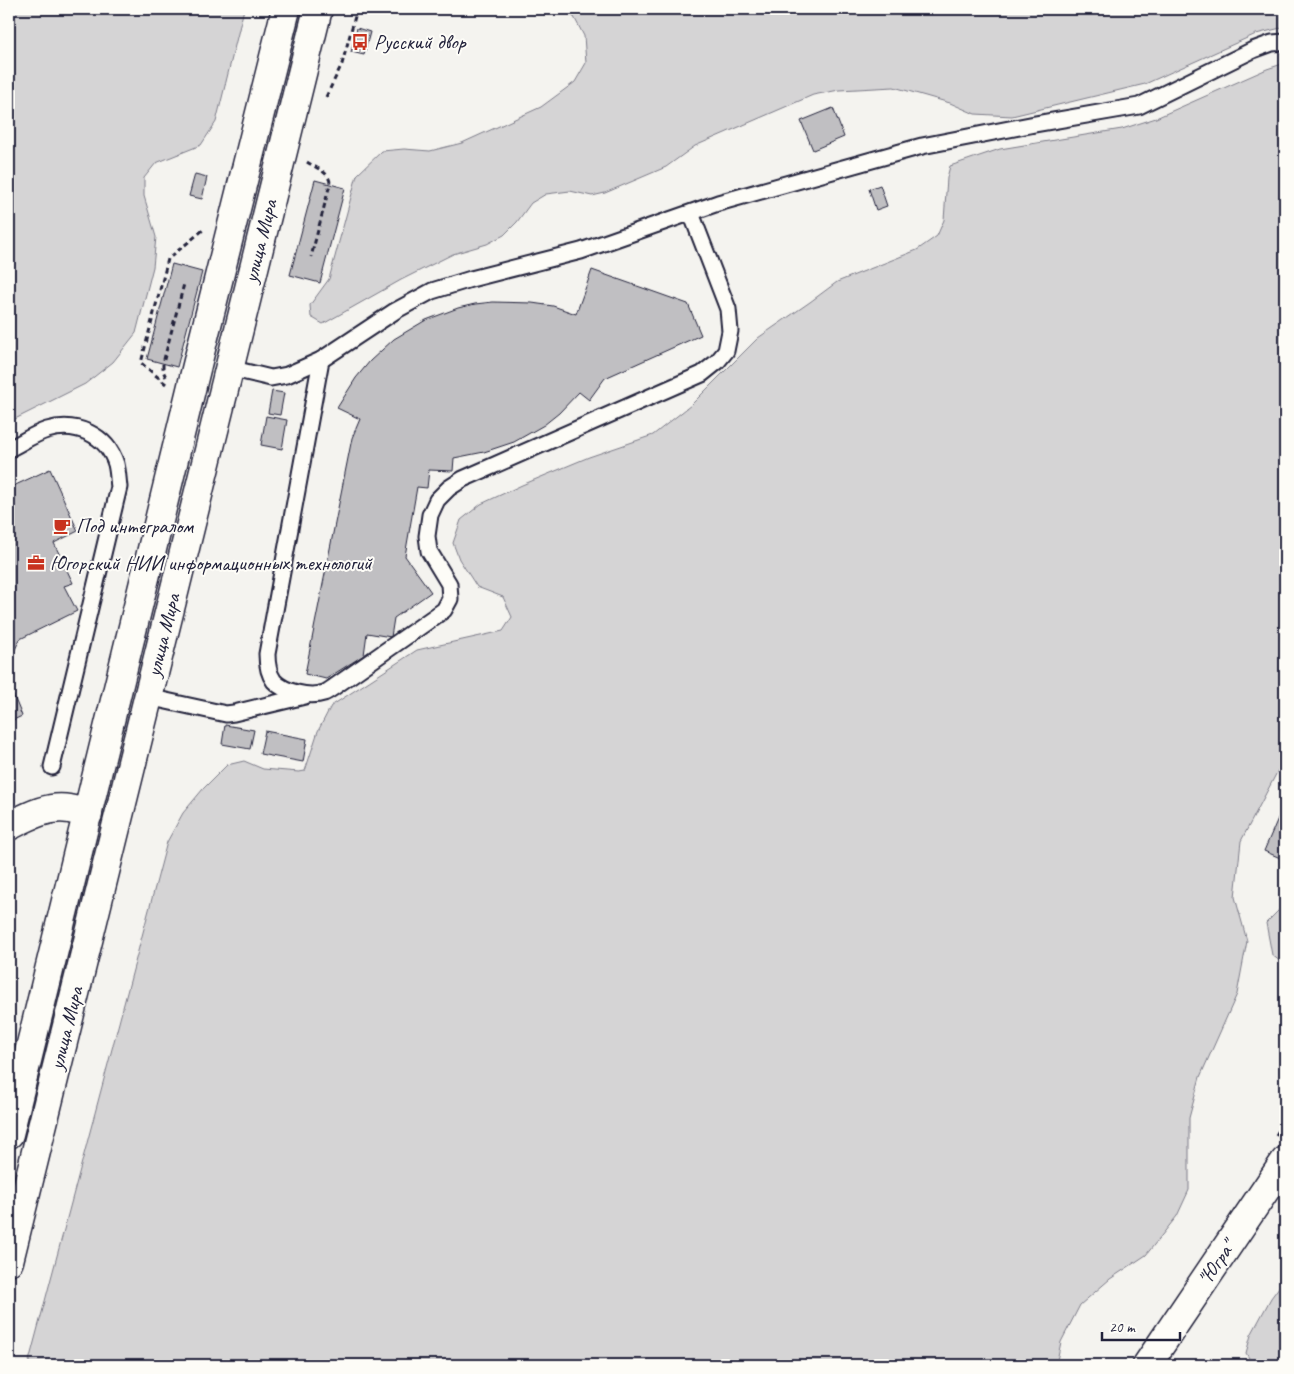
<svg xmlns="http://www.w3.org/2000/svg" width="1294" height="1374" font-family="Caveat,sans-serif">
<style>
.green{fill:#d5d4d5;stroke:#7c7b88}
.building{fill:#c0bfc2;stroke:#22223b}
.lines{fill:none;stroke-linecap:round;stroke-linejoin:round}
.service-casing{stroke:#22223b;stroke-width:19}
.minor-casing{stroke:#22223b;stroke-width:31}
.primary-casing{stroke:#22223b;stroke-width:31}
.trunk-casing{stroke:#22223b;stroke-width:31}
.path{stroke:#22223b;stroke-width:3;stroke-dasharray:5 4;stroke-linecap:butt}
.service{stroke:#fdfcf7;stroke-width:15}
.minor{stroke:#fdfcf7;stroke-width:28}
.primary{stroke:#fdfcf7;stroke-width:28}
.trunk{stroke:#fdfcf7;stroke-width:28}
.labels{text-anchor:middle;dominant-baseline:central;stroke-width:4;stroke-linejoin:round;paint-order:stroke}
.poi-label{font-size:21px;fill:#22223b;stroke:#fdfcf7;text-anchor:start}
.street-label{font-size:21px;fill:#22223b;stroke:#fdfcf7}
</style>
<rect width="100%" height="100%" fill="#f4f3ef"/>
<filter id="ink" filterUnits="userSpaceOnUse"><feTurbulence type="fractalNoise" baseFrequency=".02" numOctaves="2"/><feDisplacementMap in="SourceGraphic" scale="10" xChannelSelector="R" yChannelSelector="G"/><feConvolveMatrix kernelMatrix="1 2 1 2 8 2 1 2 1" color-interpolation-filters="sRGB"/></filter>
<g filter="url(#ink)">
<g class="green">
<path d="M9 9H244L216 122 201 145 156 163 144 178V196L156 237 153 267 136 333 113 362 85 384 9 422Z"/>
<path d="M558 9H1285V27L1256 34 1145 84 1012 116 975 114 950 103 894 87 839 90 813 95 695 146 666 167 605 193 592 196 570 191 546 194 531 203 517 222 504 235 487 244 453 254 401 280 323 324 311 317 310 305 329 279 357 175 382 151 404 149 430 151 462 143 541 107 575 82 586 63 584 36 574 17Z"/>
<path d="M1285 63V757L1241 841 1235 897 1247 941 1237 994 1200 1077 1189 1118V1190L1177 1216 1146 1255 1110 1279 1080 1305 1061 1342 1056 1365H28L167 842 183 813 203 789 227 765 244 761 263 769 299 772 305 771 318 731 331 706 417 650 503 631 512 617 503 597 477 587 459 559 453 543 461 520 481 504 522 485 589 457 653 435 691 405 758 338 810 302 837 282 917 250 937 236 944 220 947 178 950 166 1000 149 1122 129 1156 118 1267 69Z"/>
<path d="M1285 904V965L1272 955 1266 923Z"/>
<path d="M1285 1279V1365H1253L1246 1353 1251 1335 1271 1298Z"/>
</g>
<g class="building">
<path d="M357 28 370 32 364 55 351 52Z"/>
<path d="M833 108 844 137 813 150 801 121Z"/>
<path d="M195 174 207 177 202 199 189 196Z"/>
<path d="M315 180 345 188 320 283 290 275Z"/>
<path d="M880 185 887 206 876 210 869 189Z"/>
<path d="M172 264 202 272 177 367 147 359Z"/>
<path d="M592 270 688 304 701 335 605 378 589 400 579 392 559 413 544 425 514 442 484 452 454 458 453 471 429 470 427 488 417 487 405 556 431 592 394 618 391 637 367 633 364 655 326 679 305 674 352 438 360 419 337 408 356 378 370 361 394 339 426 320 458 308 475 304 493 302 532 303 553 306 576 314Z"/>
<path d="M272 391 284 393 280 415 268 413Z"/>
<path d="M266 416 287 420 282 449 261 445Z"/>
<path d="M50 469 78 531 54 543 73 583 64 586 77 611 20 639 9 662V488Z"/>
<path d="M9 670 10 687 22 716 9 722Z"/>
<path d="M225 725 254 730 250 749 222 744Z"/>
<path d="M265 731 307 739 303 762 260 754Z"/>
<path d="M1285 802V860L1264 851Z"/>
</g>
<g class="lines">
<g class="service-casing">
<g id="service">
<path d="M321 360 267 654C267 663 268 673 274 681 284 692 309 698 324 693 327 692 331 689 334 687L444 610 450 599 449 584 429 551 427 536 430 515 437 500 449 488 463 479 702 374 717 362 726 351 730 331 728 309 691 213"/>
<path d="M229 368 271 378 287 375 321 360 395 311 432 291 471 279 581 251 718 203 922 146 1035 124 1139 106 1253 50 1272 43 1285 42"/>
<path d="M9 449C21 443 34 434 47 430 76 421 107 435 116 464 118 472 118 480 119 487L52 767"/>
<path d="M148 697 226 714 234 713 305 696"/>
</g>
</g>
<g class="minor-casing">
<path id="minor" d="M9 826C27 817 48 805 69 809 75 810 82 812 88 814"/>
</g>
<g class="primary-casing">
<g id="primary">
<path d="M9 1134 198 361 286 9"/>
<path d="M9 1261 318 9"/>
</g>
</g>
<g class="trunk-casing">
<path id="trunk" d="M1147 1365 1285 1161"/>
</g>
<g class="path">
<path d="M326 97 342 64 357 9"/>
<path d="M307 162C316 168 330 172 330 184L311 257"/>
<path d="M166 377 163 371V363L184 284"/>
<path d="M166 384 141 363 168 259 203 230"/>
<path d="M1276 1135 1285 1121"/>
</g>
<use href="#service" class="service"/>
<use href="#minor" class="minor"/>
<use href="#primary" class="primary"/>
<use href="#trunk" class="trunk"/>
</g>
</g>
<defs>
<g id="bus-bare" transform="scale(1.35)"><path d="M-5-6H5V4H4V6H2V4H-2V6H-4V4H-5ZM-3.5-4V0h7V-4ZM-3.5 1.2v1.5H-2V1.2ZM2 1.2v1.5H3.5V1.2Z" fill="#c8321e" stroke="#fdfcf7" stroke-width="2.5" paint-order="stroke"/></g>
<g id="cafe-bare" transform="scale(1.35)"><path d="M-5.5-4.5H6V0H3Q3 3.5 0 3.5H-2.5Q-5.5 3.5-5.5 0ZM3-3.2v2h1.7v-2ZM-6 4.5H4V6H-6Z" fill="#c8321e" stroke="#fdfcf7" stroke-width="2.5" paint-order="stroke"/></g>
<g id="office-bare" transform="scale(1.35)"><path d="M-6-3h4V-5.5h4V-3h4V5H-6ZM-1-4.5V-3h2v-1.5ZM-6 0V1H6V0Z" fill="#c8321e" stroke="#fdfcf7" stroke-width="2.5" paint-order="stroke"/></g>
</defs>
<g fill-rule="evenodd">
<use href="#bus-bare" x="360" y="42"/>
<use href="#cafe-bare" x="62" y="526"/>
<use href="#office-bare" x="36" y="563"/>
</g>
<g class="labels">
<g class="poi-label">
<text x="374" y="42">Русский двор</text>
<text x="76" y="526">Под интегралом</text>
<text x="50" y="563">Югорский НИИ информационных технологий</text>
</g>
<g class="street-label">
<text transform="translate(260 241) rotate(-76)">улица Мира</text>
<text transform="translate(163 635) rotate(-76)">улица Мира</text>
<text transform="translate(66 1028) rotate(-76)">улица Мира</text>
<text transform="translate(1216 1263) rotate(-56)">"Югра"</text>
</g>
</g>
<rect width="1294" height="1374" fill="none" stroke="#fdfcf7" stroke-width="30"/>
<rect x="15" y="15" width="1264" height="1344" fill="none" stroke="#22223b" stroke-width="2" filter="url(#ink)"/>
<path d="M1102 1332v8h78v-8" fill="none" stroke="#22223b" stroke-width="2.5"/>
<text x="1109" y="1332" font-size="15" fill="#22223b" stroke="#fdfcf7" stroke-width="4" paint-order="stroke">20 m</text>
</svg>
